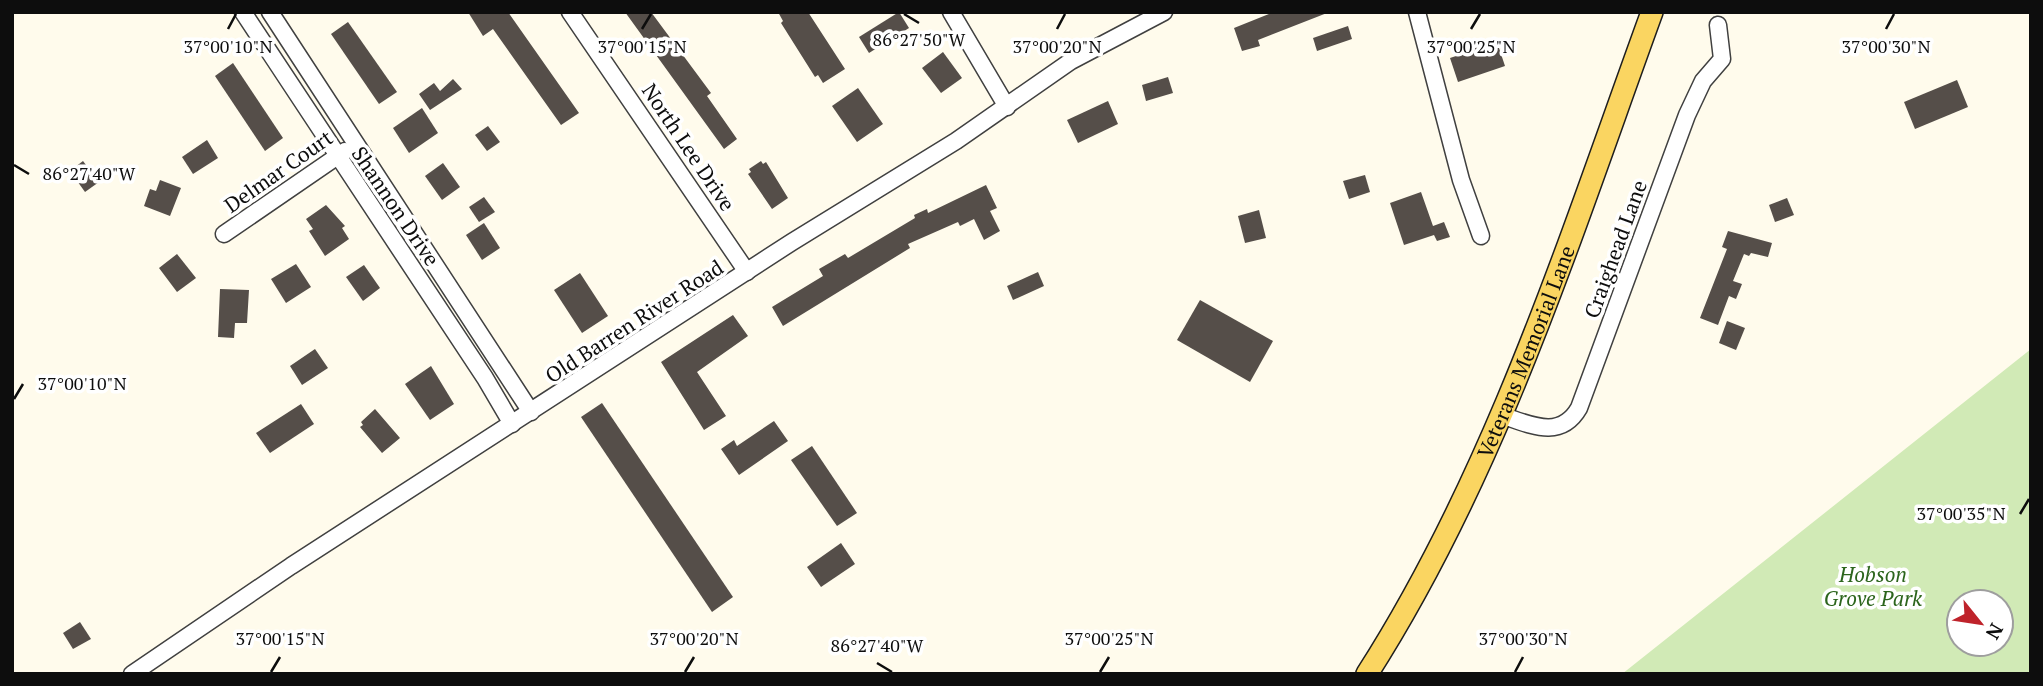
<svg xmlns="http://www.w3.org/2000/svg" width="2043" height="686" font-family="'PT Serif',serif">
<style>
.green{fill:#d1eab6;fill-rule:evenodd}
.building{fill:#554e49}
.lines{fill:none;stroke-linecap:round;stroke-linejoin:round}
.minor-casing{stroke:#404040;stroke-width:19}
.major-casing{stroke:#1e1e1e;stroke-width:24}
.minor{stroke:#fff;stroke-width:16}
.major{stroke:#fad561;stroke-width:21}
.ticks{fill:none;stroke:#0d0d0d;stroke-width:2.5}
.labels{text-anchor:middle;dominant-baseline:central;stroke-width:7;stroke-linejoin:round;paint-order:stroke}
.street-label{font-size:21px;fill:#0d0d0d;stroke:#fff}
.park-label{font-size:21px;font-style:italic;fill:#2c651c;stroke:#fff}
.ticks-label{font-size:18px;text-anchor:middle;fill:#0d0d0d;stroke:#fff;stroke-width:7;stroke-linejoin:round;paint-order:stroke}
</style>
<rect width="100%" height="100%" fill="#fffbec"/>
<path class="green" d="M2031 349V674H1622ZM1959 602H2001V644H1959Z"/>
<g class="building">
<path d="M468 12H508L579 113 561 125 493 29 483 36Z"/>
<path d="M625 12H651L711 93 707 96 737 139 724 149Z"/>
<path d="M778 12H808L845 69 823 83 818 75 815 77 781 23 783 21Z"/>
<path d="M899 12 909 28 869 53 859 37Z"/>
<path d="M1274 12H1327V13L1258 40 1260 46 1242 51 1234 28Z"/>
<path d="M348 22 397 92 379 104 331 34Z"/>
<path d="M1348 26 1352 39 1317 51 1313 38Z"/>
<path d="M1480 42 1482 48 1497 42 1505 66 1458 82 1450 58 1465 53 1463 48Z"/>
<path d="M943 52 962 78 941 93 922 68Z"/>
<path d="M233 63 283 138 265 151 215 76Z"/>
<path d="M1168 77 1173 93 1146 101 1142 85Z"/>
<path d="M453 79 462 89 430 110 419 94 434 83 440 91Z"/>
<path d="M1957 80 1968 107 1915 129 1904 102Z"/>
<path d="M858 88 883 124 857 142 832 106Z"/>
<path d="M1108 101 1118 124 1078 143 1067 120Z"/>
<path d="M422 108 438 133 409 153 393 128Z"/>
<path d="M488 126 500 142 487 151 475 135Z"/>
<path d="M207 140 218 158 193 174 182 157Z"/>
<path d="M83 161 99 182 85 192 70 171Z"/>
<path d="M761 161 763 164 766 162 788 198 772 209 748 174 751 172 749 169Z"/>
<path d="M443 163 460 187 442 200 425 176Z"/>
<path d="M1365 175 1370 192 1349 199 1343 181Z"/>
<path d="M160 180 181 188 170 216 144 206 150 189 156 191Z"/>
<path d="M986 185 997 208 990 211 1000 231 984 240 974 219 960 226 958 222 908 244 910 248 783 326 772 307 823 276 819 269 845 254 848 258 915 218 914 215 927 209 928 213Z"/>
<path d="M1421 192 1433 226 1444 222 1450 237 1437 241 1434 235 1404 245 1390 203Z"/>
<path d="M484 197 495 212 479 222 469 207Z"/>
<path d="M1787 198 1794 215 1775 222 1769 205Z"/>
<path d="M326 205 345 226 342 228 349 239 325 256 309 231 313 229 306 219Z"/>
<path d="M1259 210 1266 238 1245 243 1238 216Z"/>
<path d="M484 223 500 248 482 260 466 235Z"/>
<path d="M1728 231 1772 243 1768 257 1751 253 1749 256 1744 254 1733 281 1742 284 1736 299 1729 296 1718 325 1700 318 1727 249 1722 247Z"/>
<path d="M177 254 196 278 177 292 159 268Z"/>
<path d="M296 264 311 287 286 303 271 279Z"/>
<path d="M364 265 380 288 363 301 346 277Z"/>
<path d="M1038 272 1044 286 1013 300 1007 286Z"/>
<path d="M580 273 608 316 582 333 554 290Z"/>
<path d="M220 289 249 290 247 323H235L234 338 218 337Z"/>
<path d="M1200 300 1273 341 1250 382 1177 340Z"/>
<path d="M733 315 748 336 697 372 726 416 704 430 661 362Z"/>
<path d="M1727 321 1745 328 1736 350 1719 343Z"/>
<path d="M315 349 328 368 302 385 290 366Z"/>
<path d="M431 366 454 404 430 420 405 384Z"/>
<path d="M602 403 733 597 712 612 581 417Z"/>
<path d="M301 404 314 424 270 453 256 433Z"/>
<path d="M375 409 400 438 382 453 360 427 363 425 361 422Z"/>
<path d="M774 421 788 441 739 475 721 449 734 440 737 446Z"/>
<path d="M812 446 857 513 837 526 791 460Z"/>
<path d="M841 543 855 564 821 587 807 567Z"/>
<path d="M80 622 91 639 73 649 63 633Z"/>
</g>
<g class="lines">
<g class="minor-casing">
<g id="minor">
<path d="M243 12 485 378 512 424"/>
<path d="M270 12 531 412"/>
<path d="M570 12 747 272"/>
<path d="M951 12 1007 107"/>
<path d="M1417 12 1461 180 1481 236"/>
<path d="M224 234 345 151"/>
<path d="M1501 415C1529 424 1560 441 1579 408L1687 115 1703 81 1722 59 1718 25"/>
<path d="M132 674 291 566 792 242 956 141 1071 61 1164 12"/>
</g>
</g>
<g class="major-casing">
<g id="major">
<path id="s1" d="M1367 674C1497 471 1570 237 1652 12"/>
</g>
</g>
<use href="#minor" class="minor"/>
<use href="#major" class="major"/>
</g>
<path class="ticks" d="M904 14 919 23M228 29 236 14M642 29 651 14M1057 29 1065 14M1471 29 1480 14M1886 29 1894 14M14 165 29 174M14 399 23 384M2020 514 2029 499M877 663 892 672M271 672 280 657M685 672 694 657M1100 672 1109 657M1515 672 1523 657"/>
<g class="labels">
<g class="street-label">
<text transform="translate(689 147) rotate(56)">North Lee Drive</text>
<text transform="translate(278 171) rotate(-35)">Delmar Court</text>
<text transform="translate(396 206) rotate(56)">Shannon Drive</text>
<text transform="translate(1615 249) rotate(-70)">Craighead Lane</text>
<text transform="translate(634 321) rotate(-33)">Old Barren River Road</text>
<text stroke="none"><textPath href="#s1" startOffset="360">Veterans Memorial Lane</textPath></text>
</g>
<g class="park-label">
<text x="1873" y="574">Hobson<tspan x="1873" dy="24">Grove Park</tspan></text>
</g>
</g>
<g class="ticks-label">
<text x="919" y="46">86°27'50"W</text>
<text x="228" y="53">37°00'10"N</text>
<text x="642" y="53">37°00'15"N</text>
<text x="1057" y="53">37°00'20"N</text>
<text x="1471" y="53">37°00'25"N</text>
<text x="1886" y="53">37°00'30"N</text>
<text x="89" y="180">86°27'40"W</text>
<text x="82" y="390">37°00'10"N</text>
<text x="1961" y="520">37°00'35"N</text>
<text x="280" y="645">37°00'15"N</text>
<text x="694" y="645">37°00'20"N</text>
<text x="1109" y="645">37°00'25"N</text>
<text x="1523" y="645">37°00'30"N</text>
<text x="877" y="652">86°27'40"W</text>
</g>
<rect width="2043" height="686" fill="none" stroke="#0d0d0d" stroke-width="28"/>
<g transform="translate(1980 623) rotate(120)"><circle r="33" fill="#ffffff" stroke="#9e9e9e" stroke-width="2"/>
<path d="M0-5L12 26L0 18L-12 26Z" fill="#bf232b"/>
<text y="-10" font-size="19" font-weight="bold" text-anchor="middle" fill="#0d0d0d">N</text>
</g>
</svg>
